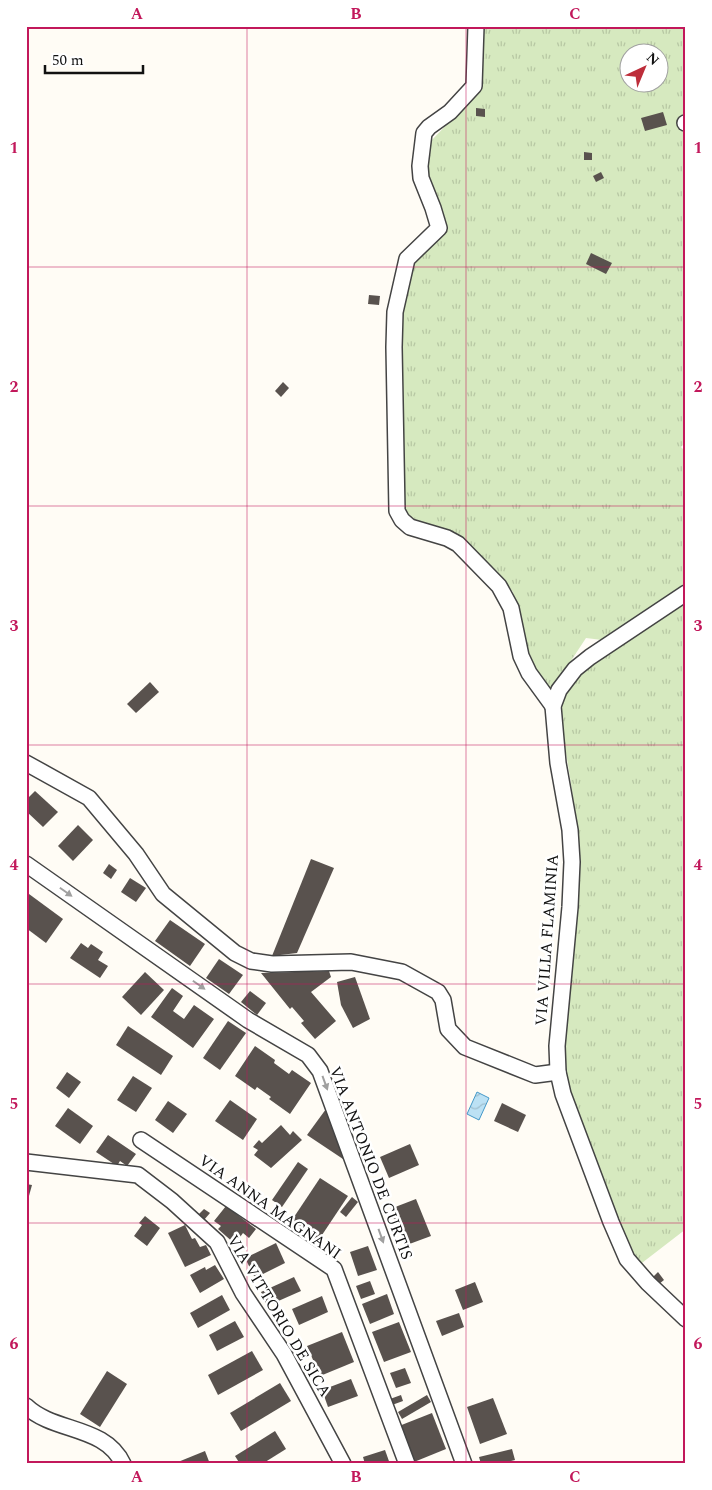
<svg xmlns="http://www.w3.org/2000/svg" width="712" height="1490" font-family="Spectral,serif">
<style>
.grass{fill:url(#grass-tufts);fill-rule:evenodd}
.water{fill:url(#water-waves);stroke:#4599c9}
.building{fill:#59524e}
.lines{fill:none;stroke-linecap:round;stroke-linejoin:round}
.minor-casing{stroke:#444;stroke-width:18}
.minor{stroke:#fff;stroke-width:15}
.oneway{fill:#a0a0a0}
.grid{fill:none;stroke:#c2185b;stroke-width:1;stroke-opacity:0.55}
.labels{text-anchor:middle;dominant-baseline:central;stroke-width:5;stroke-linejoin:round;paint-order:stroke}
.street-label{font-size:16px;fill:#111;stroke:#fff}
.neatline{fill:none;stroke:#c2185b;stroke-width:2}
.grid-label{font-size:16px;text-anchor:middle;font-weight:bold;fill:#c2185b}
</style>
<defs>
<pattern id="grass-tufts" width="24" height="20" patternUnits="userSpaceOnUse" patternTransform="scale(1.25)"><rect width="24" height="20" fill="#d6e9bf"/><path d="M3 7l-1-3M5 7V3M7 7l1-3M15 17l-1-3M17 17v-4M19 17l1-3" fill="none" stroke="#b7c7a3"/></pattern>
<pattern id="water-waves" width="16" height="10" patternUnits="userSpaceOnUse" patternTransform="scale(1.25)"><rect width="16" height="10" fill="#bce1f4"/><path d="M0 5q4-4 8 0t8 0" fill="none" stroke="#a1c0d0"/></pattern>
</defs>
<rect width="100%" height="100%" fill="#fffcf5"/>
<g class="grass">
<path d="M482 26H686V442L681 447 686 452V583L602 640 586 638 555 685 550 690 524 654 513 592 480 558 446 530 424 527 406 519 401 494 402 312 411 267 417 255 445 230 428 181 427 163 430 142 480 90ZM630 52H660V82H630Z"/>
<path d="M686 597V1229L638 1266 627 1243 569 1090C556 1025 578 950 579 883 580 826 569 772 560 717 563 695 565 688 579 672Z"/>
</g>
<path class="water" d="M477 1092 489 1098 479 1120 467 1114Z"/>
<g class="building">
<path d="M476 108 485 109V117L476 116Z"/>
<path d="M663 112 667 125 645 131 641 118Z"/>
<path d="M584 152 592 153V160H584Z"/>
<path d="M601 172 604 178 596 182 593 176Z"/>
<path d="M591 253 612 263 606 274 586 264Z"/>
<path d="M369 295 380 296 379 305 368 304Z"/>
<path d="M283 382 289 388 281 397 275 391Z"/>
<path d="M150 682 159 692 136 713 127 704Z"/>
<path d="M35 791 58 812 43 827 26 811V800Z"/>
<path d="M78 825 93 840 73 861 58 846Z"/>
<path d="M311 859 334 868 297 953 272 956Z"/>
<path d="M109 864 117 870 111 879 103 873Z"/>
<path d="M130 878 146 888 136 902 121 892Z"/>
<path d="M29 894 63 919 46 943 26 928V898Z"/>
<path d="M170 920 205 944 190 966 155 941Z"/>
<path d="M81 943 88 948 91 944 103 952 98 960 108 966 100 978 70 958Z"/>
<path d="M219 959 243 975 229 994 206 978Z"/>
<path d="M329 971 331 977 311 992 336 1021 315 1039 301 1023 304 1021 292 1007 290 1009 261 973Z"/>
<path d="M145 972 164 990 141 1015 122 997Z"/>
<path d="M355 977 370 1019 353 1028 341 1005 337 982Z"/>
<path d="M172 988 183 996 173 1011 184 1019 194 1005 214 1019 193 1048 151 1017Z"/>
<path d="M250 991 266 1003 257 1015 241 1002Z"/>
<path d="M228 1021 246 1033 220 1070 203 1058Z"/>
<path d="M128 1026 173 1056 161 1075 116 1045Z"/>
<path d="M255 1046 275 1060 274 1063 289 1074 292 1070 311 1083 290 1114 269 1099 271 1097 257 1087 255 1090 235 1076Z"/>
<path d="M67 1072 81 1082 69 1098 56 1088Z"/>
<path d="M133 1076 152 1088 136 1112 117 1100Z"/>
<path d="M230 1100 257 1119 243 1140 215 1121Z"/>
<path d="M168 1101 187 1114 173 1133 155 1120Z"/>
<path d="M502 1103 526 1115 518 1132 494 1121Z"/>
<path d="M68 1108 93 1126 80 1144 55 1126Z"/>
<path d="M326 1109 346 1161 307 1135Z"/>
<path d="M281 1125 290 1135 293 1131 302 1140 271 1168 254 1155 258 1150 253 1147 259 1140 262 1143Z"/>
<path d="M108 1135 136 1154 127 1166 120 1161 117 1166 96 1152Z"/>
<path d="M410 1144 419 1165 389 1178 380 1157Z"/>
<path d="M298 1162 308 1169 282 1207 272 1200Z"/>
<path d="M320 1178 348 1196 316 1244 288 1226Z"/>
<path d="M26 1184 32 1185 27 1203H26Z"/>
<path d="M352 1197 358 1202 346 1217 340 1212Z"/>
<path d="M416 1199 431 1236 404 1246 390 1209Z"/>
<path d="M226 1206 256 1229 249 1238 243 1233 235 1244 218 1229 221 1226 214 1221Z"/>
<path d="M204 1209 210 1213 204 1220 198 1215Z"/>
<path d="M145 1216 160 1228 147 1246 134 1236 142 1225 139 1223Z"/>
<path d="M185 1225 192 1239 195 1238 200 1247 206 1245 211 1255 185 1267 168 1233Z"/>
<path d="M276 1243 285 1263 255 1278 245 1258Z"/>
<path d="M368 1246 377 1270 358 1276 350 1252Z"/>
<path d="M215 1265 224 1279 200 1293 190 1275 205 1267 206 1270Z"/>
<path d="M658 1272 664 1280 659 1284 653 1277Z"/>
<path d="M294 1277 301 1291 267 1306 261 1292Z"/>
<path d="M370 1281 375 1294 361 1299 356 1286Z"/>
<path d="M475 1282 483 1302 463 1310 455 1290Z"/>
<path d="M387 1294 394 1314 370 1324 362 1304Z"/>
<path d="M222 1295 230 1310 198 1328 190 1313Z"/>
<path d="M322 1296 328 1312 299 1325 292 1309Z"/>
<path d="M459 1313 464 1327 442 1336 436 1321Z"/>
<path d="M235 1321 244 1337 217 1351 209 1335Z"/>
<path d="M399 1322 411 1352 384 1362 372 1332Z"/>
<path d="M342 1332 354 1362 320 1376 307 1346Z"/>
<path d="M252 1351 263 1370 218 1395 208 1375Z"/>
<path d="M405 1368 411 1383 396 1388 390 1373Z"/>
<path d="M107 1371 127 1384 100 1427 80 1414Z"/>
<path d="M351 1379 358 1396 328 1407 322 1390Z"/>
<path d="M280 1383 291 1401 241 1431 230 1413Z"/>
<path d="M401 1395 403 1401 392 1405 390 1399Z"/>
<path d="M427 1395 431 1402 402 1419 398 1412Z"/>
<path d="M493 1398 507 1434 480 1444 467 1407Z"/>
<path d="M432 1413 446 1449 414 1462 399 1426Z"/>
<path d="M275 1431 286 1449 262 1464H240L235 1456Z"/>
<path d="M512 1449 515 1460 498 1464H481L479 1457Z"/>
<path d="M385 1450 390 1464H365L363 1457Z"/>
<path d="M205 1451 210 1464H173Z"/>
</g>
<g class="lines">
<g class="minor-casing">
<g id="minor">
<path d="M476 26 474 86 450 112 429 127 424 133 420 166 421 178 433 208 439 228 407 259 395 312 394 347 397 511 402 520 410 527 447 538 458 544 499 586 511 608 521 656 529 673 553 706"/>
<path d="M685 123H686"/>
<path d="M686 593 590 657 575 669 559 690 553 706 558 763 570 830 572 862 570 907 557 1046 558 1072 563 1094 611 1222 627 1259 648 1283 686 1319"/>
<path d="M26 763 89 798 136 854 163 894 235 953 251 961 272 964 351 962 402 972 438 992 443 1000 448 1029 465 1047 535 1075 558 1072"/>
<path d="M26 864 248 1020 308 1055 320 1071 464 1464"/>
<path d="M141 1140 334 1269 407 1464"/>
<path d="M26 1162 138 1175 172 1201 217 1242 243 1293 284 1354 343 1464"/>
<path d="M26 1406C54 1433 105 1425 123 1464"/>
</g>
</g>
<use href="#minor" class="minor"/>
</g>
<defs><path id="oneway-solid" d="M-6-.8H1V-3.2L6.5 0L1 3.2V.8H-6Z" transform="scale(1.25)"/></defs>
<g class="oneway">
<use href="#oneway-solid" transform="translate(66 892) rotate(35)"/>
<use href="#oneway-solid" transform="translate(199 985) rotate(35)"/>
<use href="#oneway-solid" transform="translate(325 1083) rotate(70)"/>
<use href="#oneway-solid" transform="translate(381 1236) rotate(70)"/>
</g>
<path class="grid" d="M247 26V1464M466 26V1464M26 267H686M26 506H686M26 745H686M26 984H686M26 1223H686"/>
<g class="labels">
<g class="street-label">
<text transform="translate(547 940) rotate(-86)">VIA VILLA FLAMINIA</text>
<text transform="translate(371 1163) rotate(69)">VIA ANTONIO DE CURTIS</text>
<text transform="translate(270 1207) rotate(35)">VIA ANNA MAGNANI</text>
<text transform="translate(279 1316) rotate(59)">VIA VITTORIO DE SICA</text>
</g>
</g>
<rect width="712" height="1490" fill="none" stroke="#ffffff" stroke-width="55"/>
<g transform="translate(644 68) rotate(44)"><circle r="24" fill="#ffffff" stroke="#a0a0a0"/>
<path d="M0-4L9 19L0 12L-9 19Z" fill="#bd2d3a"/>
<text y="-8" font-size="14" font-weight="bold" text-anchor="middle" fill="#111111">N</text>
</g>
<path d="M45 65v8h98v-8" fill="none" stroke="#111111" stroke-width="2.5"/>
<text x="52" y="65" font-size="15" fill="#111111" stroke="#ffffff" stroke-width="4" paint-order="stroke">50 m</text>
<rect x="28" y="28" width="656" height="1434" class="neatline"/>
<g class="grid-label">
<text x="137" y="19">A</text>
<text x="356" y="19">B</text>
<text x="575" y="19">C</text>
<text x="14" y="153">1</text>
<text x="698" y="153">1</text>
<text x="14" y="392">2</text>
<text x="698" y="392">2</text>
<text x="14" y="631">3</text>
<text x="698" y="631">3</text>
<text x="14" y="870">4</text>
<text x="698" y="870">4</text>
<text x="14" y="1109">5</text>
<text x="698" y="1109">5</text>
<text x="14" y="1349">6</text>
<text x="698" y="1349">6</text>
<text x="137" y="1482">A</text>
<text x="356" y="1482">B</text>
<text x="575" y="1482">C</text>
</g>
</svg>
